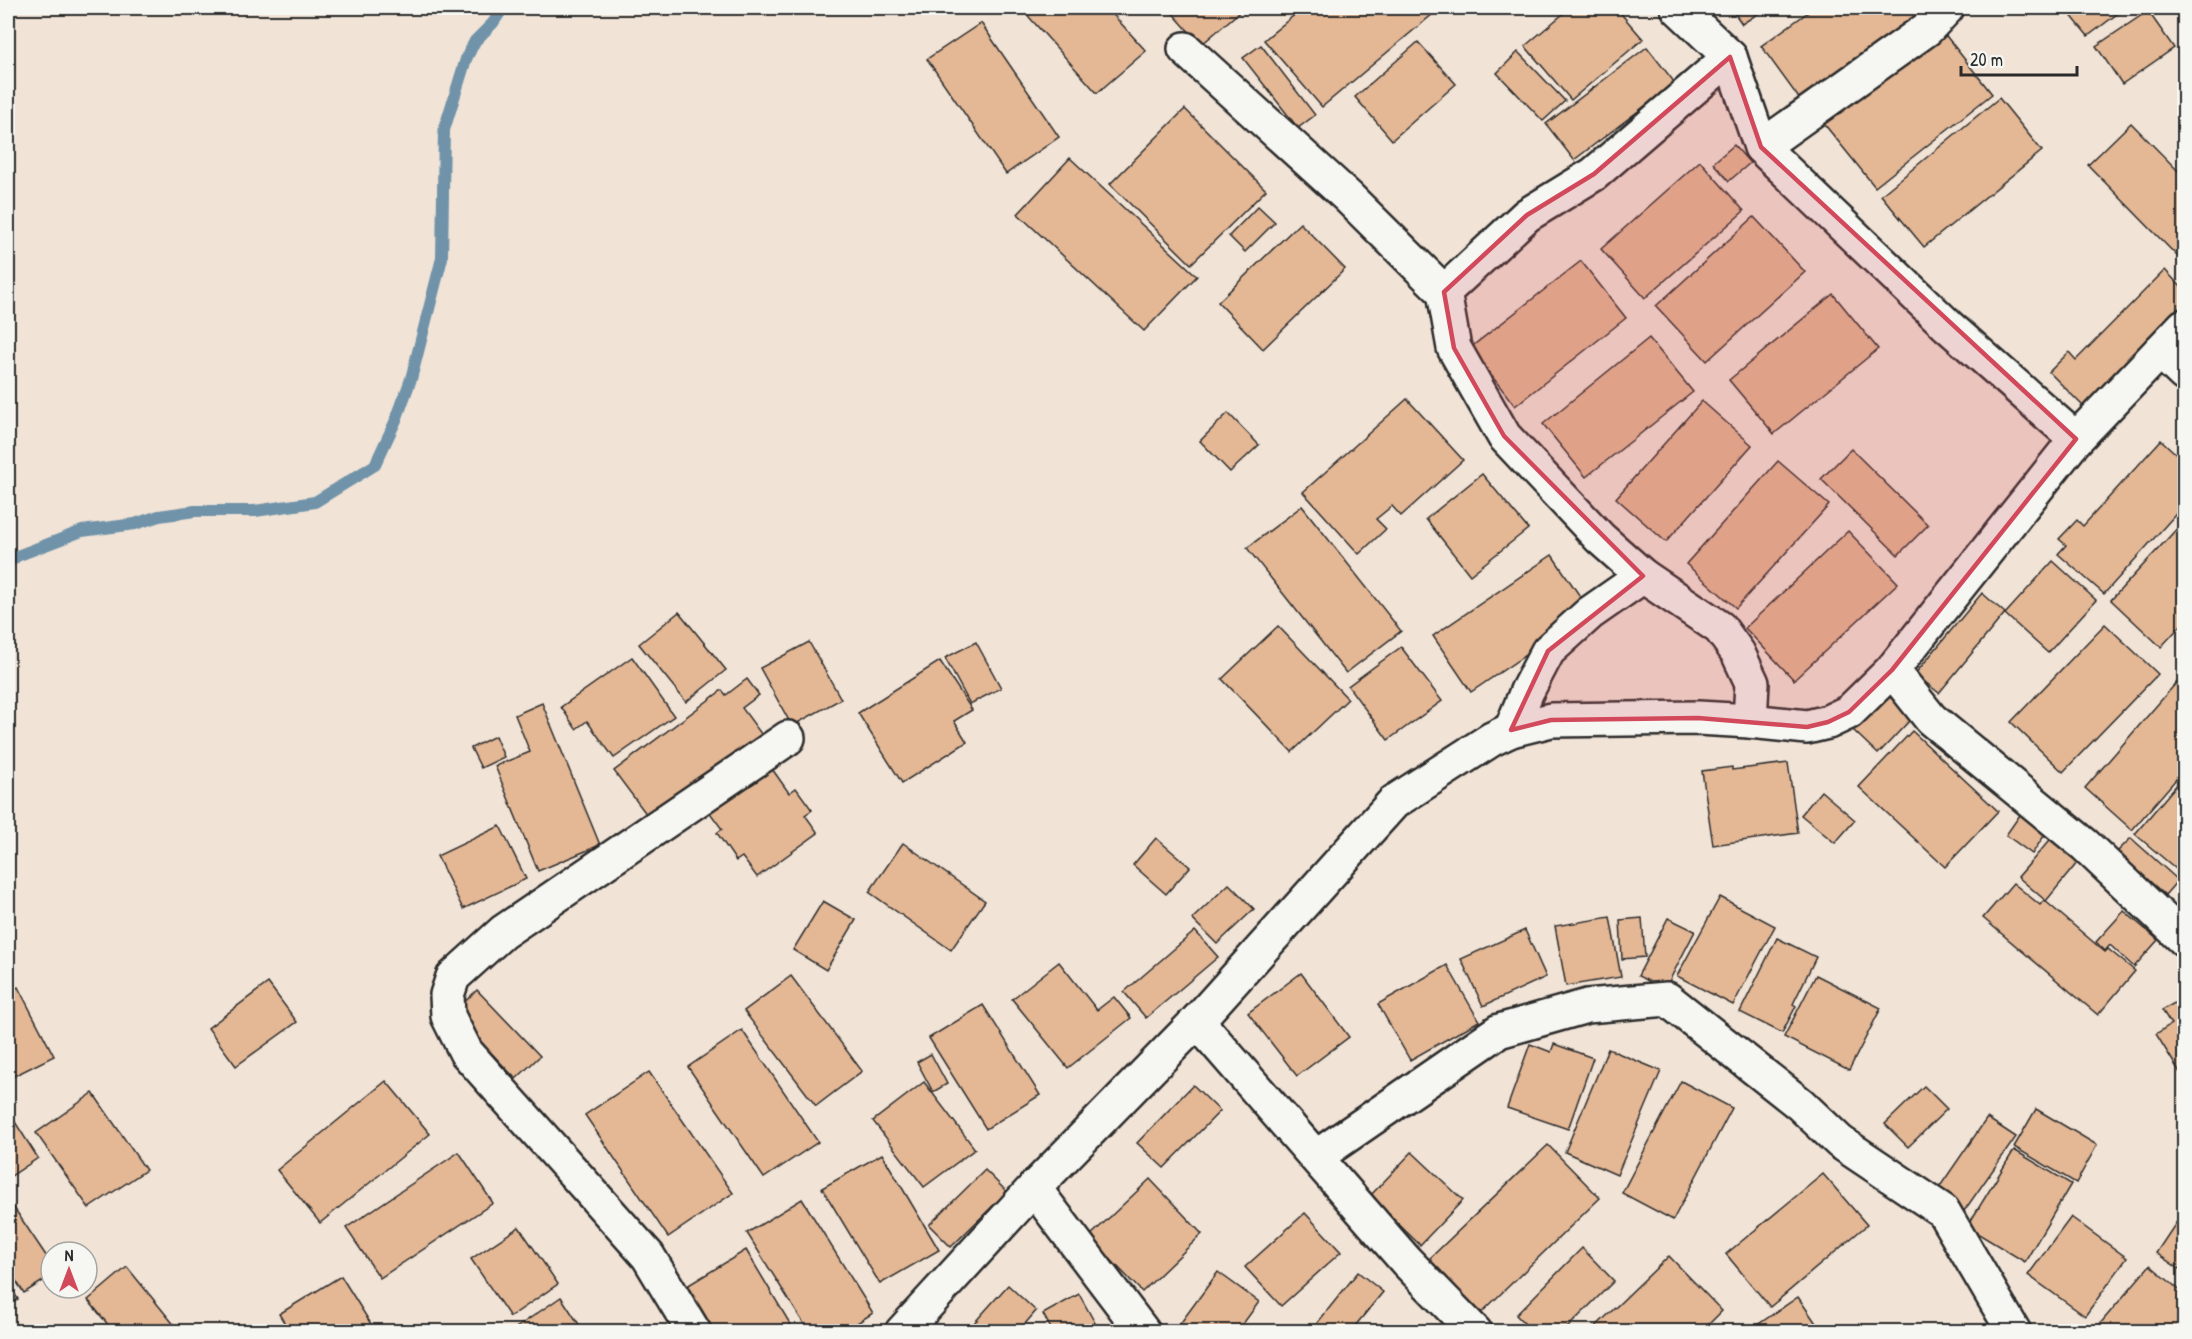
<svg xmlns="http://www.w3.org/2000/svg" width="2192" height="1339" font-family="'Patrick Hand',sans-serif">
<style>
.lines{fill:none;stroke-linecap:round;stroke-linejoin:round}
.stream{stroke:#6f93a9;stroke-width:12}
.building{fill:#e4b795;stroke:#2b2b2b;stroke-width:1.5}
.minor-casing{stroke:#2b2b2b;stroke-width:38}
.minor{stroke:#f6f6f2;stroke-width:33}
.marked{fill:#d1495b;fill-opacity:0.2;stroke:#d1495b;stroke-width:4.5;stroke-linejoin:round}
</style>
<rect width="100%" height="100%" fill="#f1e3d6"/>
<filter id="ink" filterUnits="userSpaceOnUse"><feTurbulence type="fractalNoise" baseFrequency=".0167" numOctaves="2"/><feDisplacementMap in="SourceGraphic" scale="12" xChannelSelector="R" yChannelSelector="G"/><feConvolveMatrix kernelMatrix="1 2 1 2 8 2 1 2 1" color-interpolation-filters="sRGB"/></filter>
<g filter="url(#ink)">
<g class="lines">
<path class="stream" d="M8 563 17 556 82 531 135 524 159 516 195 511H255L315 502 375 465 396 420 411 379 442 258 444 130 466 59 475 41 493 23 503 8"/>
</g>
<g class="building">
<path d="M1021 8H1107L1146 51 1097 93Z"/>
<path d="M1168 8H1244L1201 45Z"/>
<path d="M1303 8H1440L1322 107 1264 40Z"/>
<path d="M1570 8H1616L1643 39 1571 100 1525 46Z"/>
<path d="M1731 8H1767L1742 24Z"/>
<path d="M1814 8H1912L1918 16 1801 101 1761 46Z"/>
<path d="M2065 8H2125L2088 36Z"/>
<path d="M2148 11 2174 48 2122 84 2096 46Z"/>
<path d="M981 23 1059 137 1006 174 927 59Z"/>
<path d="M1943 32 1992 94 1875 187 1821 120 1860 89 1865 94Z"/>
<path d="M1418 42 1456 84 1392 140 1355 97Z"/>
<path d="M1261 45 1315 115 1298 128 1243 58Z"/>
<path d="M1647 47 1675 83 1574 160 1546 124Z"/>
<path d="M1518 52 1565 101 1543 121 1497 73Z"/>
<path d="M1999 98 2042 151 1924 247 1881 195Z"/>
<path d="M1185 109 1266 190 1191 264 1110 184Z"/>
<path d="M2131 123 2184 177V263L2088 165Z"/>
<path d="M1734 145 1750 163 1729 181 1713 163Z"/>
<path d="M1070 158 1197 276 1144 331 1018 214Z"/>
<path d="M1700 161 1744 211 1645 298 1601 249Z"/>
<path d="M1258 206 1275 222 1245 252 1229 236Z"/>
<path d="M1754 217 1805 272 1707 361 1656 306Z"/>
<path d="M1300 223 1345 269 1263 349 1218 302Z"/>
<path d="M1581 261 1626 318 1515 406 1470 348Z"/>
<path d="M2165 270 2184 290V305L2083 406 2049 372 2069 352 2076 360Z"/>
<path d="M1833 294 1878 349 1774 434 1729 380Z"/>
<path d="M1649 338 1693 392 1586 477 1543 424Z"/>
<path d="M1407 399 1463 460 1401 516 1392 506 1376 519 1386 529 1359 554 1303 492Z"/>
<path d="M1702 401 1752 445 1666 542 1616 498Z"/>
<path d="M1228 413 1259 445 1230 472 1200 441Z"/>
<path d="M2161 440 2184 461V505L2104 594 2058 554 2066 545 2059 539 2077 520 2083 526Z"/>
<path d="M1851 449 1928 525 1898 555 1821 479Z"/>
<path d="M1778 461 1829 505 1736 608 1686 564Z"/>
<path d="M1482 474 1528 529 1470 575 1426 519Z"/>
<path d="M1302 506 1401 631 1346 673 1247 548Z"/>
<path d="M2184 521V622L2161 647 2111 600Z"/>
<path d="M1848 531 1898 583 1794 680 1745 628Z"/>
<path d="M1552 555 1590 611 1471 692 1433 636Z"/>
<path d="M2053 561 2096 600 2048 653 2005 614Z"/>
<path d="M1982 593 2005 613 1939 693 1915 674Z"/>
<path d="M679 612 726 670 686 702 639 644Z"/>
<path d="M2105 624 2158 674 2063 772 2011 722Z"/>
<path d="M1278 626 1348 699 1292 752 1222 679Z"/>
<path d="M809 642 841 699 792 726 760 668Z"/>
<path d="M976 642 1001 688 970 704 945 658Z"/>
<path d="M1401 647 1442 701 1388 740 1348 686Z"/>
<path d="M632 657 674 716 614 758 587 721 576 729 561 707Z"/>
<path d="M940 661 972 710 954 721 967 742 902 783 858 713Z"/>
<path d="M747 679 759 695 742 708 762 735 650 819 614 771 722 690 726 695Z"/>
<path d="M2177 682 2184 688V770L2132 830 2085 788Z"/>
<path d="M1888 695 1912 718 1878 754 1853 730Z"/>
<path d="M542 703 600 845 538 871 495 766 530 752 515 715Z"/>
<path d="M1912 731 1998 811 1945 867 1859 787Z"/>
<path d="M495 736 504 757 481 768 471 748Z"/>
<path d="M1788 763 1798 833 1713 845 1702 771 1732 767V770Z"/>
<path d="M770 766 789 793 796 788 812 810 805 815 818 833 757 877 742 857 736 861 717 833 722 829 708 810Z"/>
<path d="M2184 776V871L2182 874 2135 834Z"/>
<path d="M1821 791 1855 820 1835 843 1801 815Z"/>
<path d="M2022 812 2048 830 2032 854 2006 835Z"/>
<path d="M500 826 526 879 463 909 437 856Z"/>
<path d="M2055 834 2082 857 2046 901 2018 877Z"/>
<path d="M1156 838 1190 867 1166 894 1133 865Z"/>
<path d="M2131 838 2178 880 2165 895 2117 852Z"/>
<path d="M903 843 985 901 951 950 869 892Z"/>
<path d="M2013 883 2040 905 2044 900 2105 952 2108 949 2135 971 2098 1015 1983 918Z"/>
<path d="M1229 884 1254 909 1217 944 1192 919Z"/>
<path d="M1720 897 1775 926 1733 1005 1677 976Z"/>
<path d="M823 901 856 920 826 970 793 950Z"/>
<path d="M2124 911 2158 940 2134 967 2110 945 2105 951 2096 942Z"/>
<path d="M1610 917 1621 977 1566 986 1555 926Z"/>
<path d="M1642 918 1645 957 1622 959 1620 920Z"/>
<path d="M1668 918 1695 931 1665 989 1638 976Z"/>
<path d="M1525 930 1546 977 1483 1006 1461 959Z"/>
<path d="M1195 931 1218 957 1146 1018 1124 992Z"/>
<path d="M1777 938 1816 957 1793 1004 1796 1006 1782 1033 1740 1012Z"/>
<path d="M1059 962 1097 1010 1114 997 1131 1018 1068 1068 1012 999Z"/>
<path d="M1447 965 1479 1021 1410 1060 1378 1004Z"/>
<path d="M1301 973 1349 1037 1297 1076 1248 1013Z"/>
<path d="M1816 975 1881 1008 1849 1070 1784 1037Z"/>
<path d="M791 976 862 1071 816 1106 744 1011Z"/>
<path d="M268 983 297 1022 236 1066 208 1028Z"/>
<path d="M18 987 54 1056 8 1079V993Z"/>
<path d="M477 990 540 1056 516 1079 453 1013Z"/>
<path d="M2178 1001 2184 1011V1079L2156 1034 2171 1024 2162 1010Z"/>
<path d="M983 1005 1040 1095 986 1129 929 1038Z"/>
<path d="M742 1030 818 1142 764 1178 688 1067Z"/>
<path d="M1530 1044 1551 1052 1554 1044 1593 1058 1568 1129 1507 1108Z"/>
<path d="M1608 1049 1661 1071 1617 1175 1565 1152Z"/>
<path d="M931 1054 947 1084 933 1092 917 1062Z"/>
<path d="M649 1072 733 1193 668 1237 585 1115Z"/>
<path d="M386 1081 430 1134 320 1223 277 1170Z"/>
<path d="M1681 1081 1732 1108 1673 1220 1622 1193Z"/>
<path d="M924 1082 975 1149 924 1187 873 1121Z"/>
<path d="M1193 1085 1220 1111 1164 1168 1137 1143Z"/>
<path d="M1924 1086 1947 1109 1908 1147 1885 1124Z"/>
<path d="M93 1093 146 1170 89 1208 36 1133Z"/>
<path d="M2036 1109 2097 1145 2076 1183 2014 1147Z"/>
<path d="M8 1111 38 1158 8 1178Z"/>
<path d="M1987 1118 2016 1137 1962 1214 1934 1195Z"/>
<path d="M1548 1145 1600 1198 1479 1315 1427 1261Z"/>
<path d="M2014 1150 2071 1184 2025 1262 1967 1227Z"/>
<path d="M459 1152 493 1203 380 1278 346 1228Z"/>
<path d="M1412 1152 1463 1200 1420 1245 1370 1196Z"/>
<path d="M882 1154 939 1250 880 1284 822 1188Z"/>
<path d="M985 1170 1007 1192 951 1247 929 1225Z"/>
<path d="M1823 1174 1867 1225 1770 1307 1726 1254Z"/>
<path d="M1150 1179 1202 1234 1142 1292 1089 1237Z"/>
<path d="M8 1199 51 1263V1276L24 1293 8 1269Z"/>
<path d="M802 1199 873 1313 843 1332H809L747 1233Z"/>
<path d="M2184 1211V1272L2156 1253Z"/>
<path d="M1305 1213 1341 1252 1281 1306 1245 1267Z"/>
<path d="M2071 1217 2127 1258 2085 1316 2028 1275Z"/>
<path d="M519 1227 558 1284 510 1317 471 1259Z"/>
<path d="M1582 1248 1614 1281 1563 1332H1533L1516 1315Z"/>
<path d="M746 1250 795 1332H715L687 1286Z"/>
<path d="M1669 1256 1722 1311 1701 1332H1590Z"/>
<path d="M2150 1265 2184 1294V1330L2183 1332H2093Z"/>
<path d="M127 1267 180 1332H114L88 1300Z"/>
<path d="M1218 1272 1259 1302 1237 1332H1174Z"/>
<path d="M1358 1272 1383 1292 1350 1332H1310Z"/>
<path d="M341 1276 376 1332H290L279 1314Z"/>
<path d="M8 1284 18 1299 8 1306Z"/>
<path d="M1008 1285 1036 1311 1018 1332H966Z"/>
<path d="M1079 1294 1100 1332H1053L1043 1314Z"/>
<path d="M561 1297 584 1332H510Z"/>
<path d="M1798 1297 1822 1332H1747Z"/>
</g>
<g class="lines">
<g class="minor-casing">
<g id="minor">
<path d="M1678 8 1730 57 1761 147 1948 326 2076 439"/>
<path d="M1185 49 1348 197 1444 292 1454 348 1504 436 1600 538 1643 576 1720 628 1738 653 1752 683 1750 721"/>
<path d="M1761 147 1927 29 1947 8"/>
<path d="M1444 292 1527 215 1594 174 1730 57"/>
<path d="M2160 351 2184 374"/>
<path d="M1892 670 1931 719 2085 845 2184 939"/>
<path d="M1511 730 1527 691 1548 651 1590 613 1643 576"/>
<path d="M1197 1021 1406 1261 1475 1332"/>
<path d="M1316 1157 1499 1031 1587 1006 1667 999 1800 1104 1840 1142 1943 1211 2014 1332"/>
<path d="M1034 1188 1143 1332"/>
<path d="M694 1332 648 1256 466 1052 448 1016 447 995 453 977 503 932 788 738"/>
<path d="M902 1332 1034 1188 1197 1021 1394 802 1492 739 1511 730 1551 720 1698 718 1750 721 1807 727 1828 722 1849 712 1892 670 2076 439 2184 326"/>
</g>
</g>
<use href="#minor" class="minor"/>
</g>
</g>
<path class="marked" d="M1730 57 1761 147 2076 439 1892 670 1849 712 1828 722 1807 727 1698 718 1551 720 1511 730 1548 651 1643 576 1504 436 1454 348 1444 292 1527 215 1594 174Z"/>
<rect width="2192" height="1339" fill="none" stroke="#f6f6f2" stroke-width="30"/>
<rect x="15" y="15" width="2162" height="1309" fill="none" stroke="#2b2b2b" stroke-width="2" filter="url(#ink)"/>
<g transform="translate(69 1270)"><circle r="28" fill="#f6f6f2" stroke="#a5a5a2" stroke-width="1.5"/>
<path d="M0-4.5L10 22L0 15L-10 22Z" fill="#d1495b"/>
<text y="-9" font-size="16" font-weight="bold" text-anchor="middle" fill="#2b2b2b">N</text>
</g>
<path d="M1961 66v9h116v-9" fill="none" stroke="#2b2b2b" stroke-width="3"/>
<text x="1970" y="66" font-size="18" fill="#2b2b2b" stroke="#f6f6f2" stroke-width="4.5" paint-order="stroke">20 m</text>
</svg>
